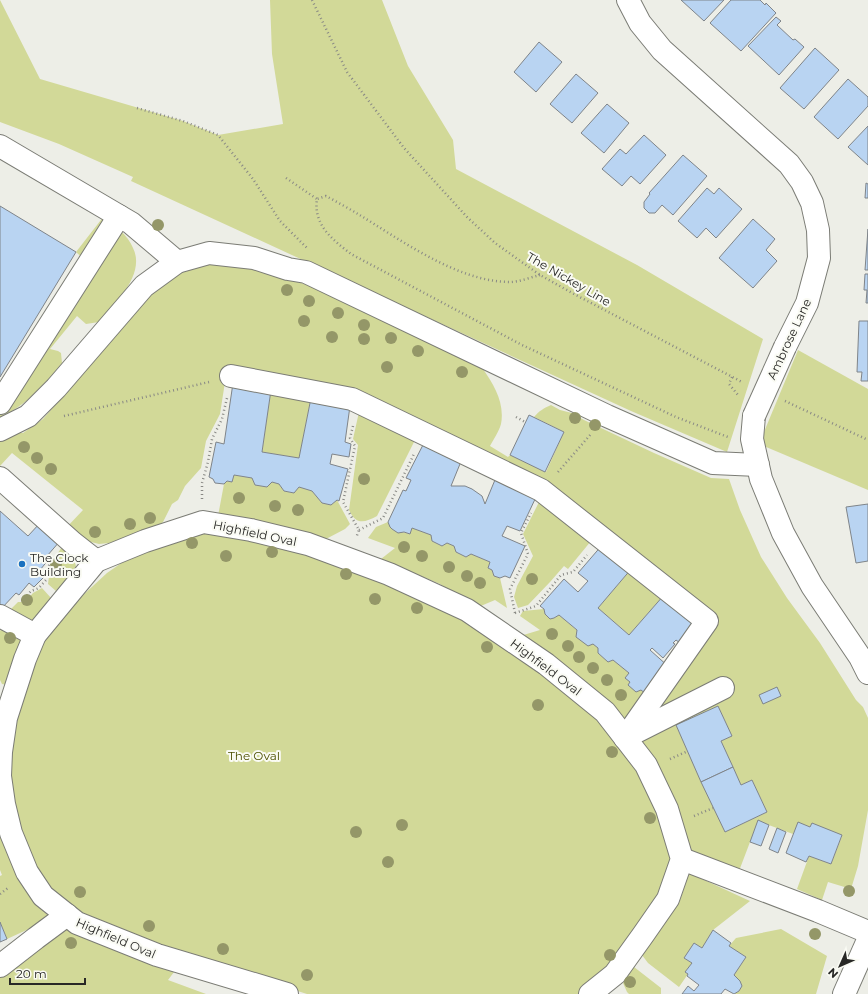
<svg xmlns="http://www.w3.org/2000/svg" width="868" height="994" font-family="Montserrat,sans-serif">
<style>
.green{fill:#d2d998;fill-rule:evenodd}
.building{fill:#b9d4f2;stroke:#7f8489}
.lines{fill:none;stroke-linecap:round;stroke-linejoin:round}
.minor-casing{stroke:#7b7c75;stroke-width:24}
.path{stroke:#898985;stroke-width:2.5;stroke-dasharray:1 3;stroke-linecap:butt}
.minor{stroke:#fff;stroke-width:22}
.minor-bridge-casing{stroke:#7b7c75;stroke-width:24;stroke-linecap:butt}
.minor-bridge{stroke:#fff;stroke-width:22}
.tree{fill:#949768}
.poi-dot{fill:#1a71bf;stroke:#fafbf4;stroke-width:1.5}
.labels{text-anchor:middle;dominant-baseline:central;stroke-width:4;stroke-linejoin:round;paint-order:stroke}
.street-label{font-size:12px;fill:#282826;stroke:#fafbf4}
.poi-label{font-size:12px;fill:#282826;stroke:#fafbf4;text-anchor:start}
.park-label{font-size:12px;fill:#4c5000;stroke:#fafbf4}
</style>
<rect width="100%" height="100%" fill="#edeee7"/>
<g class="green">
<path d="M0 0 40 79 183 121 218 135 283 124 272 54 270 0H382L408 66 453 140 456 169 637 265 763 339 727 452 631 411 131 181 133 177 59 144 0 122Z"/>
<path d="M104 216C114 225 128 235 133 248 146 274 115 304 99 322L86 324 77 316 50 349 58 351 61 353 62 363C44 385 26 406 0 417V413L88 263 76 252Z"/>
<path d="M219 263 247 265 310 286 483 369C494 385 505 403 501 424 499 431 494 439 490 446L508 457 510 455 546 472 564 432 534 417C539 411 544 408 551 405L560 410 572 413 584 420 654 453 711 478 729 479 740 510 761 557 787 598 820 643 856 700 863 707 868 718V810L858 866 851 889 828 882 822 900 797 889 809 856 831 864 842 836 810 827 798 823 793 834 758 821 739 871 690 855 639 743 653 717 716 619 675 583 415 425 225 382 220 414 206 441 201 468 185 486 178 500 172 504 163 522 150 531 109 543 99 544 87 541 66 528 83 510 12 453 0 466V437L12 432 23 433 43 419 148 297 169 279 184 272 198 267ZM718 706 732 736 721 741 741 785 752 780 767 812 725 832 676 725Z"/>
<path d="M798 350 868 389V490L759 444Z"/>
<path d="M271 390 311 398 299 458 262 452Z"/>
<path d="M359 412 416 438 377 516C364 523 356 525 349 510L358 445 353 439Z"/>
<path d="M234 475 252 478 255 485 267 487 272 482 279 484 284 491 293 493 299 487 312 491 322 503 331 505 337 500 350 524 345 529 326 539 218 516 224 484 227 481 232 482Z"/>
<path d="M541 498 591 541 568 569 564 566 550 582 528 605 518 608 514 597 517 586 533 556 523 534Z"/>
<path d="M388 522C393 535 399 530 410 534L412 528 431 535 432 541 442 546 447 543 454 546 456 552 466 557 471 554 490 562 488 568 492 570 494 576 500 578 507 608 495 600 476 608 440 584 381 559 395 548 368 538 376 527Z"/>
<path d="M210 532 306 549 461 616 500 639 593 714 616 741 661 805 672 852 663 888 627 950 580 994H307L186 955 89 918 51 893 21 839 8 778 17 719 35 659 46 638 68 609 107 573 133 555 173 540Z"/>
<path d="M62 547C68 555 80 562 75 573L56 591 48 584C50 568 53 559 62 547Z"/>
<path d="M632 568 664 595 629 635 598 608Z"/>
<path d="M42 588 51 598 37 616 31 621 22 619 11 609 18 602H25L33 593Z"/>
<path d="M544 609 545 614 550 619 554 618 559 615 598 648V653L608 662 613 660 629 673 630 682 629 685 636 692 641 690 646 694 625 725 520 636 540 630 520 616 523 611Z"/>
<path d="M3 626C9 630 18 633 20 640 23 648 10 677 7 685L2 684 0 680V631Z"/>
<path d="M0 826 55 917 7 939 0 922V876L2 875 0 870Z"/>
<path d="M689 873 750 901 713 930 702 948 694 943 684 958 692 963 685 972 688 974 679 987 648 963 642 955 679 903Z"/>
<path d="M65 924 177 968 168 980 206 994H0V977Z"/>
<path d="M781 929 827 956 816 994H734L739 991 742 986 740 981 734 975 746 957 729 946 736 938Z"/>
<path d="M634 967 661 988V994H629L627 992 623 983Z"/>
</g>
<g class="building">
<path d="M681 0H724L704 21Z"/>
<path d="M731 0H760L765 5 766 3 776 13 741 51 710 23Z"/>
<path d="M776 17 781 21 777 25 793 40 795 39 804 47 779 75 748 46Z"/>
<path d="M539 42 562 62 536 92 514 72Z"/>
<path d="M815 48 839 70 804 109 780 88Z"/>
<path d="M576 74 598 93 572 123 550 104Z"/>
<path d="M848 79 868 97V106L838 139 814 117Z"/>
<path d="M607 104 629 123 604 153 581 133Z"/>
<path d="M868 126V165L848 147Z"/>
<path d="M644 135 666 155 640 184 631 176 622 186 602 169 620 149 626 154Z"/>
<path d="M683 155 707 176 673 215 662 205 655 213H649L644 208V202L650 194 649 193Z"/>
<path d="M866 183 868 184V198H865Z"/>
<path d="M707 188 714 194 719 188 742 209 716 238 706 228 697 238 678 221Z"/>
<path d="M0 206 76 252 0 377Z"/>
<path d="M753 219 775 239 766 250 777 261 753 288 719 258Z"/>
<path d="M868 229V270H865Z"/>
<path d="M865 274H868V303H866L867 290H864Z"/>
<path d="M859 321H868V381H861L862 372H857Z"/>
<path d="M233 383 271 390 262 452 299 458 311 398 350 406 345 442 351 444 349 457 332 454 330 464 348 469 339 501 337 500 331 505 322 503 312 491 299 487 294 493 284 491 279 484 272 482 267 487 255 485 252 478 234 475 232 482 227 481 224 484 215 483 213 479 209 477 216 442 224 444Z"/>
<path d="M529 415 564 432 545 472 510 455Z"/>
<path d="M425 441 462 459 451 486H465L472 489 482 496 485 504 497 475 537 495 520 531 507 526 502 536 525 546 510 578 505 576 500 578 494 576 492 570 488 568 490 562 471 554 466 557 456 552 454 546 447 543 442 546 432 541 431 535 412 528 410 534 404 532 398 533 392 529 390 527 388 522 403 490 406 491 411 480 406 478Z"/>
<path d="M868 504V561L856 563 846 507Z"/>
<path d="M0 511 28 536 40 523 60 541 47 556 49 559 40 570 46 575 34 587 29 583 19 595 16 593 1 609 0 608Z"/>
<path d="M603 544 632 568 598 608 629 635 664 595 697 623 680 643 676 640 673 643 675 644 663 658 652 648 650 650 669 667 646 694 641 690 636 692 628 685 630 682 625 678 629 673 613 660 608 662 598 653V648L593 644 588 646 576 637 577 630 559 615 554 618 550 619 545 614 544 609 540 606 564 579 578 592 588 581 578 573Z"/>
<path d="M777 687 781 696 763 704 759 695Z"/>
<path d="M718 706 732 736 721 741 733 767 701 782 676 725Z"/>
<path d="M733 767 741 785 752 780 767 812 725 832 701 782Z"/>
<path d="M758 820 769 825 761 846 750 842Z"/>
<path d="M798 822 810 827 812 823 842 835 831 864 809 856 806 862 786 853Z"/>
<path d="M777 828 786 832 778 853 769 849Z"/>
<path d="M0 922 7 939 0 942Z"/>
<path d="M713 930 731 943 729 946 746 957 734 975 740 981 742 986 739 991 734 994 725 989 721 994H682L688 986 694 991 699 985 687 976 688 974 685 972 692 963 684 958 694 943 702 948Z"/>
</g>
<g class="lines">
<g class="minor-casing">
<g id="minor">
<path d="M628 0 640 23 662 50 789 164 802 182 812 203 818 230 819 258 807 303 785 347"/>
<path d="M0 146 131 223 177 262"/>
<path d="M231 376 352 399 541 490 707 621 625 738"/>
<path d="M0 403 119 216"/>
<path d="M754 416 752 439 761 479 783 533 812 586 860 657 868 673"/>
<path d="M0 430 28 416 56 388 144 286 177 262 209 253 254 258 288 269 306 272 607 416 713 463 758 465"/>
<path d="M0 478 73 543 96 561"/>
<path d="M0 616 35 635"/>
<path d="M628 736 723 688"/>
<path d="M682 859 818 911 868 932"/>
<path d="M0 966 36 938 67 915"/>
<path d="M287 994 157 955 77 923 43 896 27 872 11 833 4 804 0 776 1 752 6 718 25 659 35 635 96 561 145 541 203 522 251 530 308 544 389 574 467 610 546 664 605 712 646 765 667 809 682 859 668 899 643 935 615 974 590 994"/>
<path d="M844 994 868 940"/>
</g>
</g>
<g class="path">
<path d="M312 0 347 72 404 148 467 217 495 243 540 275 574 294 742 382"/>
<path d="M137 108 183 121 218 135 253 179 280 221 307 248"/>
<path d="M286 178 317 199"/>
<path d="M540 275C531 277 520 282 510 282 458 282 401 240 358 214 348 208 337 202 326 196L317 199C313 225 333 240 351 254L522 345 676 417 728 437"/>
<path d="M732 377 729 384 738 395"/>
<path d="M785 401 868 440"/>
<path d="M64 416 209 382"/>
<path d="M516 417 525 422"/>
<path d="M353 426 350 438 355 446 343 502 359 530 356 538"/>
<path d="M558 472 591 434"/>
<path d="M202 499V483L208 462 212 439 222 419 227 398"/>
<path d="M359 530 383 518 414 454"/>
<path d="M21 600H23L31 591 39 588 46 580 47 568 54 560 53 559"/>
<path d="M515 613 510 589 528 554 521 533 531 513"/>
<path d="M515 613 536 606 561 575 573 572 587 555"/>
<path d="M670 759 688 751"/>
<path d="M694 816 713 808"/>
<path d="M0 894 8 888"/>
</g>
<use href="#minor" class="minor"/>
<g class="minor-bridge-casing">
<path id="minor-bridge" d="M754 416 785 347"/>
</g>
<use href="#minor-bridge" class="minor-bridge"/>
</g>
<g class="tree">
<circle cx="158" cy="225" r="6"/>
<circle cx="287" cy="290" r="6"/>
<circle cx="309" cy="301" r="6"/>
<circle cx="338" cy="313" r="6"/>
<circle cx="304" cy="321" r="6"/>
<circle cx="364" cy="325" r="6"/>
<circle cx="332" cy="337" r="6"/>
<circle cx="391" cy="338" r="6"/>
<circle cx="364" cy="339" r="6"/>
<circle cx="418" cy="351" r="6"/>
<circle cx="387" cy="367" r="6"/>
<circle cx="462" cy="372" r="6"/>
<circle cx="575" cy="418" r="6"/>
<circle cx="595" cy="425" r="6"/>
<circle cx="24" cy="447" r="6"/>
<circle cx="37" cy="458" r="6"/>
<circle cx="51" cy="469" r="6"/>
<circle cx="364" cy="479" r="6"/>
<circle cx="239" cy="498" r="6"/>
<circle cx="275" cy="506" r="6"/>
<circle cx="298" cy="510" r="6"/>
<circle cx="150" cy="518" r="6"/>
<circle cx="130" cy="524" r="6"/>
<circle cx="95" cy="532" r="6"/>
<circle cx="192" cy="543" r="6"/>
<circle cx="404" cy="547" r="6"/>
<circle cx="272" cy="552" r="6"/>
<circle cx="226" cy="556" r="6"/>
<circle cx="422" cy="556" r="6"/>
<circle cx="56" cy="564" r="6"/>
<circle cx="449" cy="567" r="6"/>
<circle cx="346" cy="574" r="6"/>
<circle cx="467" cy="576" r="6"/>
<circle cx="532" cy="579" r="6"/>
<circle cx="480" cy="583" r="6"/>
<circle cx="375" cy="599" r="6"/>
<circle cx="27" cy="600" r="6"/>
<circle cx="417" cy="608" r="6"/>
<circle cx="552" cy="634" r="6"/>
<circle cx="10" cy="638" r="6"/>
<circle cx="568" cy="646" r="6"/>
<circle cx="487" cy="647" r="6"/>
<circle cx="579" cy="657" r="6"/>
<circle cx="593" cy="668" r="6"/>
<circle cx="607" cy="680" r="6"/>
<circle cx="621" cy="695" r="6"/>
<circle cx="538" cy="705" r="6"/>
<circle cx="612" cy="752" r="6"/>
<circle cx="650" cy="818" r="6"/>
<circle cx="402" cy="825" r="6"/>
<circle cx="356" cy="832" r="6"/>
<circle cx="388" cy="862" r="6"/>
<circle cx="849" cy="891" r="6"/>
<circle cx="80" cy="892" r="6"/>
<circle cx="149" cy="926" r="6"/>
<circle cx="815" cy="934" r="6"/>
<circle cx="71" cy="943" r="6"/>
<circle cx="223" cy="949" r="6"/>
<circle cx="610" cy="955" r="6"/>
<circle cx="307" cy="975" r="6"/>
<circle cx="630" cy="982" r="6"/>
</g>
<circle class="poi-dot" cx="22" cy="564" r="4"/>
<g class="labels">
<g class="street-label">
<text transform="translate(569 279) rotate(30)">The Nickey Line</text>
<text transform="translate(789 339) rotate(-65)">Ambrose Lane</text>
<text transform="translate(255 533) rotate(12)">Highfield Oval</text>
<text transform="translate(546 667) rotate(37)">Highfield Oval</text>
<text transform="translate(116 938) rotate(23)">Highfield Oval</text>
</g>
<g class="poi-label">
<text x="30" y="557">The Clock<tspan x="30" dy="14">Building</tspan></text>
</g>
<g class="park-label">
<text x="254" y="755">The Oval</text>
</g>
</g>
<g transform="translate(840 966) rotate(225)" stroke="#fafbf4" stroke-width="3" paint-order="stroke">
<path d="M0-3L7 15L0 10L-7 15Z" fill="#282826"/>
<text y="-6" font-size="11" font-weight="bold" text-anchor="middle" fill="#282826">N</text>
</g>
<path d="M10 978v6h75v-6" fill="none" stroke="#282826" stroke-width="2"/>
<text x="16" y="978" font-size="12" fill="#282826" stroke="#fafbf4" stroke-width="3" paint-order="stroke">20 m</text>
</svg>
